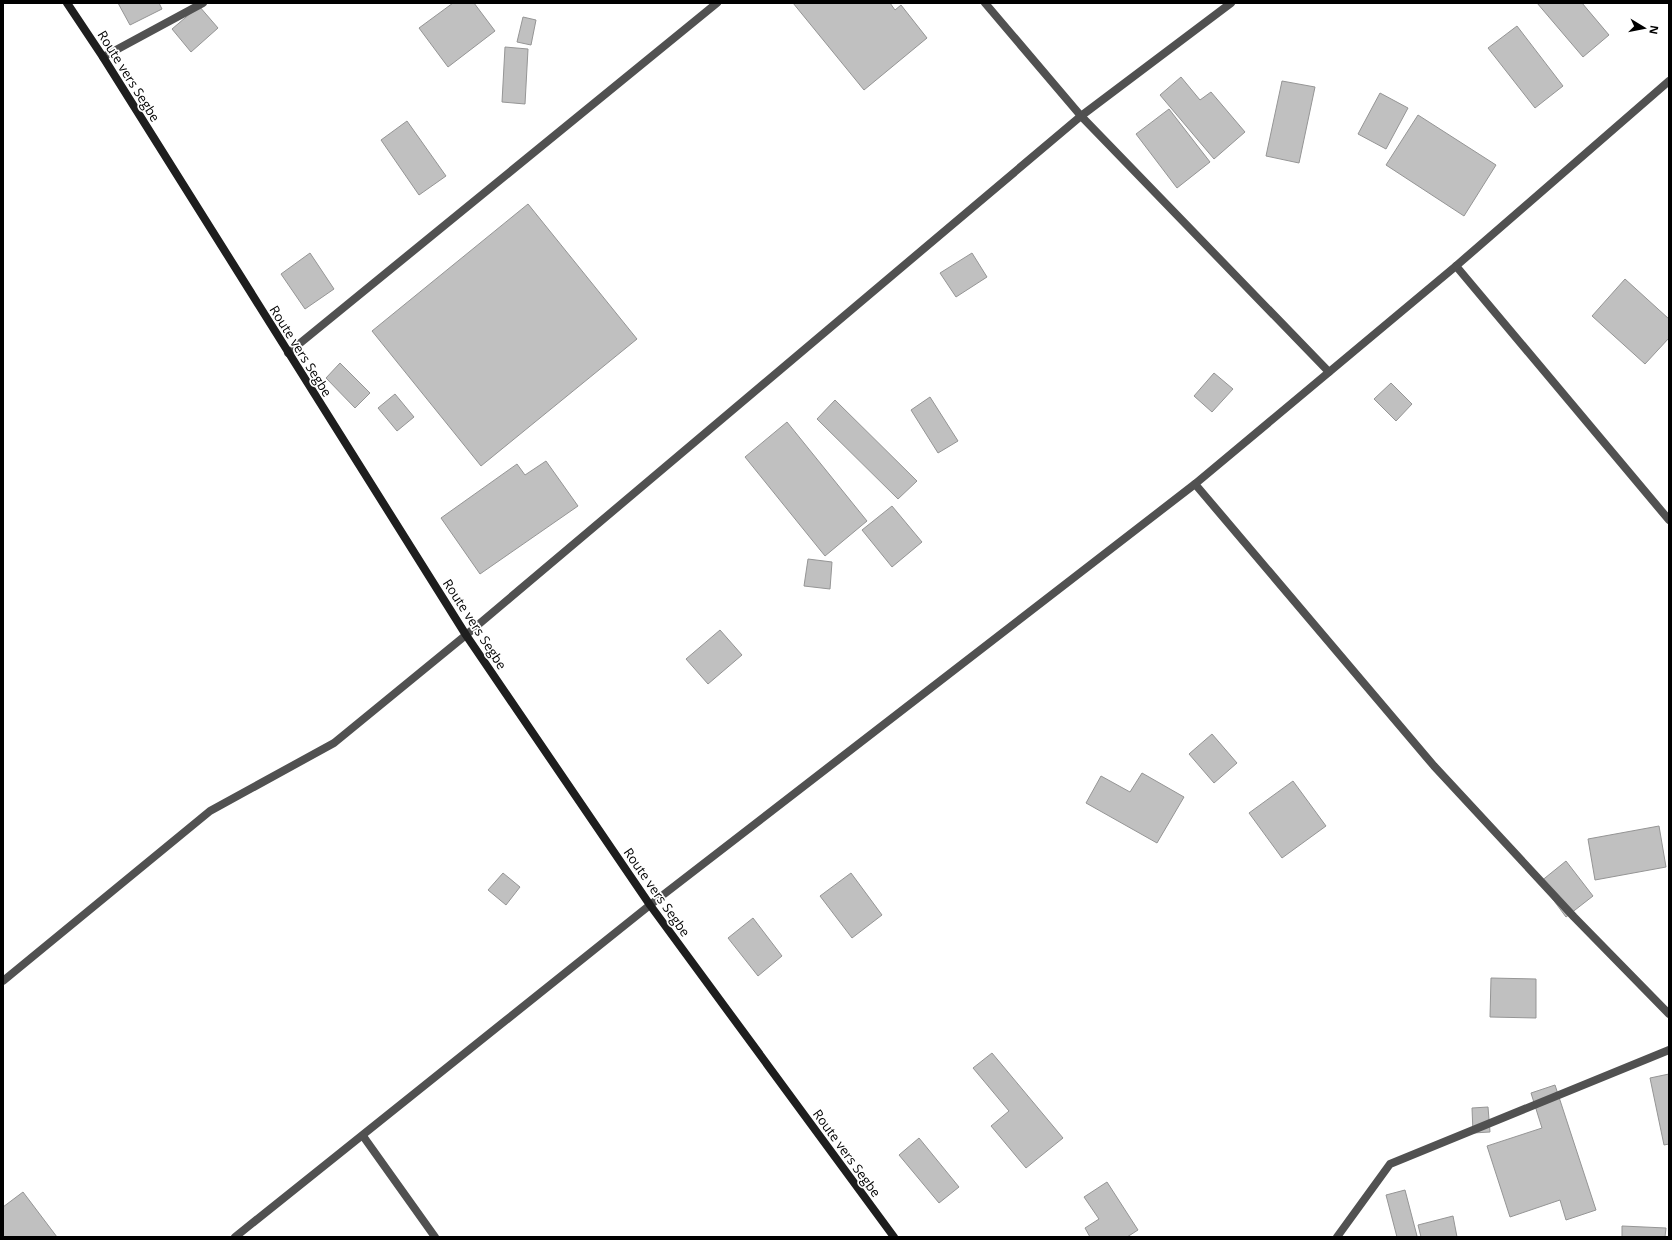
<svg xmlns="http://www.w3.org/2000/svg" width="1672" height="1240" font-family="'Open Sans',sans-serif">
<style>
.building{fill:#c0c0c0;stroke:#959595}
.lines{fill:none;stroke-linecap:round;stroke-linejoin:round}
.street{stroke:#515151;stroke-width:8}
.secondary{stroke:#1e1e1e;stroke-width:8}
.labels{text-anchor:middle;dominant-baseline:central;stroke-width:3.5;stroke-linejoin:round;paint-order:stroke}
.street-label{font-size:13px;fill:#000;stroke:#fff}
</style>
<rect width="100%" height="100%" fill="#fff"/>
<g class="building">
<path d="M118 3H159L162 9 130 25Z"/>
<path d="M453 3H474L495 31 448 67 419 28Z"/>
<path d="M793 3H890L895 10 901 5 927 38 864 90Z"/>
<path d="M1537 3H1582L1609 35 1583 57Z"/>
<path d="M199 6 218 28 191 52 172 29Z"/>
<path d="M523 17 536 20 531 45 517 42Z"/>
<path d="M1517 26 1563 86 1535 108 1488 48Z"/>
<path d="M505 47 528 49 525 104 502 102Z"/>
<path d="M1181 77 1200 100 1211 92 1245 132 1214 159 1160 95Z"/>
<path d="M1282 81 1315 87 1299 163 1266 156Z"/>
<path d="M1380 93 1408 108 1386 149 1358 134Z"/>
<path d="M1169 109 1210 162 1177 188 1136 134Z"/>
<path d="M1418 115 1496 165 1464 216 1386 165Z"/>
<path d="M407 121 446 176 419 195 381 140Z"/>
<path d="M528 204 637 339 481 466 372 331Z"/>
<path d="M310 253 334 289 305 309 281 274Z"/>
<path d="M972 253 987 277 956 297 940 273Z"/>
<path d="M1625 279 1669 319V338L1645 364 1592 316Z"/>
<path d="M340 363 370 393 355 408 326 378Z"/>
<path d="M1214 373 1233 389 1212 412 1194 396Z"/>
<path d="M1391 383 1412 404 1396 421 1374 399Z"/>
<path d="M395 394 414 417 397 431 378 408Z"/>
<path d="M930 397 958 441 938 453 911 410Z"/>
<path d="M835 400 917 481 898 499 817 419Z"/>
<path d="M787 422 867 521 825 556 745 457Z"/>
<path d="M546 461 578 506 480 574 441 518 517 464 525 475Z"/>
<path d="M892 506 922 542 892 567 862 530Z"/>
<path d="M808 559 832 562 830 589 804 586Z"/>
<path d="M720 630 742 655 708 684 686 659Z"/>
<path d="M1212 734 1237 763 1214 783 1189 754Z"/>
<path d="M1142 773 1184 797 1157 843 1086 803 1101 776 1130 792Z"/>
<path d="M1293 781 1326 826 1282 858 1249 813Z"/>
<path d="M1659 826 1666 867 1595 880 1588 839Z"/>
<path d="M1566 861 1593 896 1566 917 1540 882Z"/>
<path d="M503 873 520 887 506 905 488 890Z"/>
<path d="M851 873 882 915 852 938 820 896Z"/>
<path d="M753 918 782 956 758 976 728 938Z"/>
<path d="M1491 978 1536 979V1018L1490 1017Z"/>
<path d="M992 1053 1063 1138 1026 1168 991 1126 1009 1111 973 1068Z"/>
<path d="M1669 1074V1144L1664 1145 1650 1078Z"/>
<path d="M1555 1085 1596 1210 1566 1220 1560 1200 1510 1217 1487 1146 1542 1128 1531 1093Z"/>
<path d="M1488 1107 1490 1132 1473 1133 1472 1108Z"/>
<path d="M919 1138 959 1187 939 1203 899 1155Z"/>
<path d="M1107 1182 1138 1230 1127 1237H1090L1085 1228 1099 1219 1084 1197Z"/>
<path d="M1405 1190 1417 1236 1414 1237H1397L1386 1195Z"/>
<path d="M23 1192 57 1237H3V1207Z"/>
<path d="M1453 1216 1457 1237H1421L1418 1225Z"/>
<path d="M1622 1226 1666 1228 1665 1237H1622Z"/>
</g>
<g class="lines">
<g class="street">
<path d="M985 3 1081 116 1329 372"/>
<path d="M103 57 203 3"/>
<path d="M1456 266 1669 520"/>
<path d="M288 353 717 3"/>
<path d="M1195 484 1434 766 1574 917 1669 1014"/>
<path d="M3 981 210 811 334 743 466 635 1081 116 1231 3"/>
<path d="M363 1136 435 1237"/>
<path d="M235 1237 650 905 1195 484 1456 266 1669 81"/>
<path d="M1337 1237 1390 1164 1669 1050"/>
</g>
<path class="secondary" d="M67 3 103 57 466 635 650 905 894 1237"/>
</g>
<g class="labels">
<g class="street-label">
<text transform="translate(129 76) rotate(58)">Route vers Segbe</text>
<text transform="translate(301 351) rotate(58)">Route vers Segbe</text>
<text transform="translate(475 624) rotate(57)">Route vers Segbe</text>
<text transform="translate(657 892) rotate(55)">Route vers Segbe</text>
<text transform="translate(847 1153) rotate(54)">Route vers Segbe</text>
</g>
</g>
<rect width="1672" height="1240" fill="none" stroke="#000000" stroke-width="8"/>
<g transform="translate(1644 28) rotate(100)" stroke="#ffffff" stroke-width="3" paint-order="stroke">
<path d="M0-3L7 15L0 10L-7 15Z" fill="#000000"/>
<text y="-6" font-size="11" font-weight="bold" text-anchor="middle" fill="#000000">N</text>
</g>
</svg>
